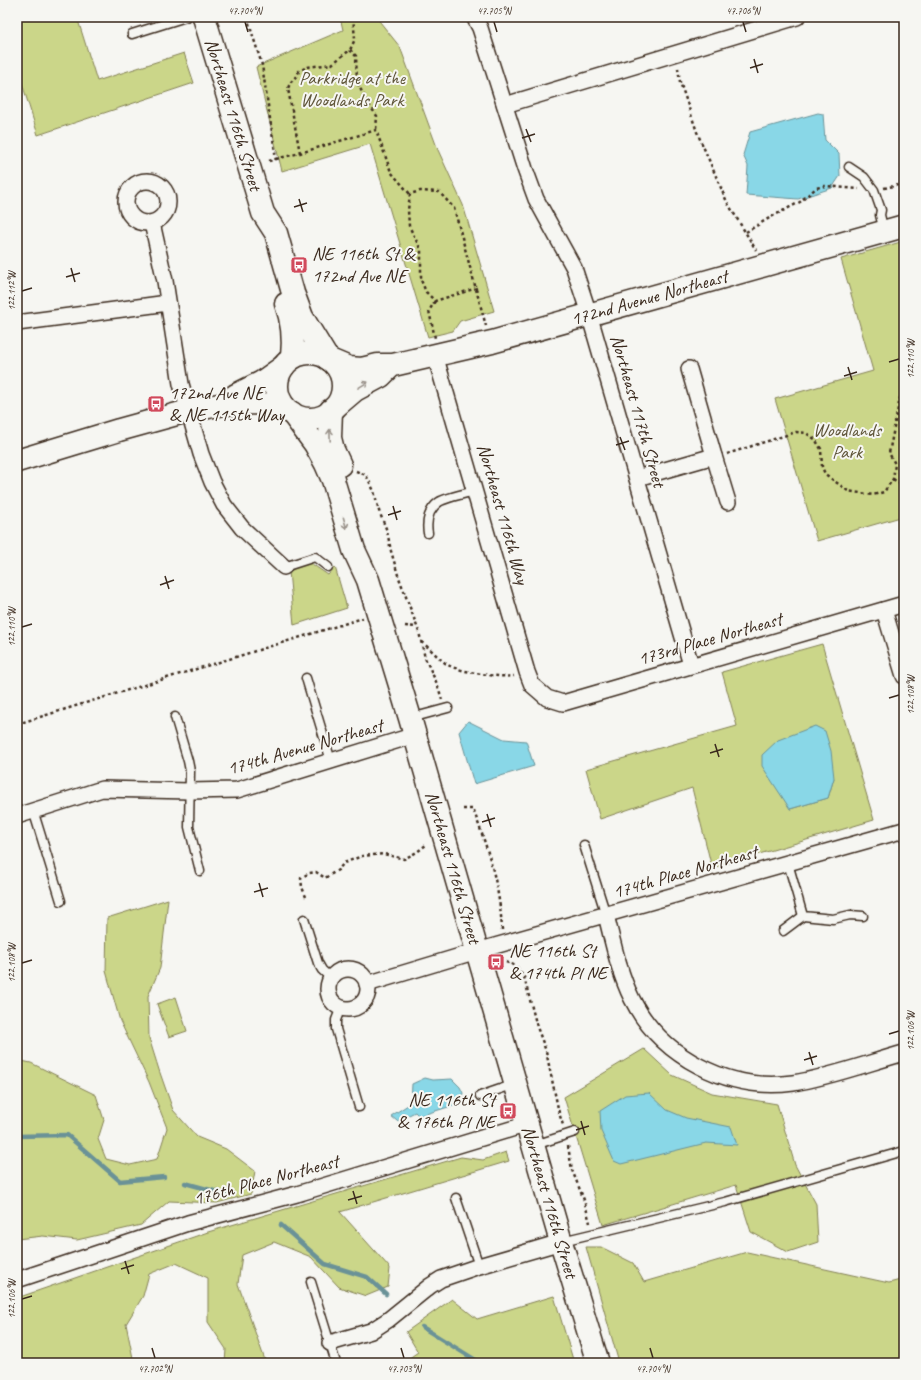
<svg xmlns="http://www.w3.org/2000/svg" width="921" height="1380" font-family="Caveat,sans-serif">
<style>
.green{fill:#cbd689;stroke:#838054;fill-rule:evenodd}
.water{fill:#89d7e7;stroke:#6a9297}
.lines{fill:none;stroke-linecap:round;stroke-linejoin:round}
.stream{stroke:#6a9297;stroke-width:4.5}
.lane-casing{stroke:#3b2a1e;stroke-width:11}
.street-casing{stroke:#3b2a1e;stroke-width:18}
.secondary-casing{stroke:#3b2a1e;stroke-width:25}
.path{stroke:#3b2a1e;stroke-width:2.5;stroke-dasharray:3 3;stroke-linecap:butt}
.lane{stroke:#f6f6f2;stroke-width:8}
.street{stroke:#f6f6f2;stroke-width:15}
.secondary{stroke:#f6f6f2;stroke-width:22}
.oneway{stroke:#989088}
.ticks{fill:none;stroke:#3b2a1e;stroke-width:1.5}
.labels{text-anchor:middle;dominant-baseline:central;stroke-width:4;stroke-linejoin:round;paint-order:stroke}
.park-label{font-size:19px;fill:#5f5539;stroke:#f6f6f2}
.street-label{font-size:19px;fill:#3b2a1e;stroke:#f6f6f2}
.poi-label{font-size:19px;fill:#3b2a1e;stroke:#f6f6f2;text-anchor:start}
.neatline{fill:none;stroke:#3b2a1e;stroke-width:1.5}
.ticks-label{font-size:10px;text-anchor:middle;fill:#3b2a1e}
</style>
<rect width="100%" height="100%" fill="#f6f6f2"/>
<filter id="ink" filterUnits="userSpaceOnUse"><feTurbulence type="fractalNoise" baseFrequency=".025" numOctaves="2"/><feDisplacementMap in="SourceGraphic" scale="8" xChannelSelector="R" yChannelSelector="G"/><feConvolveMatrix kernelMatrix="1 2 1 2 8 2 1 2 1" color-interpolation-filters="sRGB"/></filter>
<g filter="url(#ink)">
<g class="green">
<path d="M17 17H77L97 81 184 53 194 83 38 135 17 67Z"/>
<path d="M340 17H376L400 47 438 150 463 205 494 311 460 321 453 331 428 337 370 144 282 171 256 67 343 30Z"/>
<path d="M904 241V516L817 541 775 399 873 371 841 259Z"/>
<path d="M309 562 328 575 335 567 347 608 294 625 289 571Z"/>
<path d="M822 644 874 820 712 868 692 788 600 819 586 769 737 726 722 672ZM834 778 828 798 790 809Z"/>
<path d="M168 899 160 968 148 996 149 1038 159 1070 173 1110 197 1137 226 1149 255 1171 251 1194 217 1203 169 1201 141 1225 77 1240 43 1236 17 1239V1060L31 1063 96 1095 104 1120 98 1139 106 1159 130 1165 157 1159 167 1128 149 1082 120 1021 106 971 107 918Z"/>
<path d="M176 997 187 1031 169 1037 157 1004Z"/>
<path d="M644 1049 672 1075 712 1093 777 1104 795 1165 816 1204 818 1242 788 1252 751 1232 736 1185 603 1225 564 1097Z"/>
<path d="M506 1152 509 1161 340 1212 390 1268 388 1287 366 1296 339 1287 311 1257 274 1242 242 1255 238 1284 266 1363H225L226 1349 208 1322V1278L176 1263 149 1274 143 1296 126 1324 134 1363H17V1298L208 1232 461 1157 483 1160Z"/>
<path d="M586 1247H601L633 1263 644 1282 747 1252 889 1283 904 1279V1363H619Z"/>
<path d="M554 1296 574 1363H402L418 1352 406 1332 452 1299 477 1319Z"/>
</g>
<g class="water">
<path d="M818 113 823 114 825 140 839 154 840 176 832 188 798 199 746 195 748 166 743 155 750 132Z"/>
<path d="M468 721 504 739 526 741 534 766 474 784 459 732Z"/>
<path d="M815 726 825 731 831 751 834 778 828 798 790 809 762 766V755L778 740Z"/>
<path d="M425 1078 433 1080 452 1079 460 1087 463 1093 461 1101 455 1105 419 1116 415 1112 397 1121 391 1116 411 1103 412 1084Z"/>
<path d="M649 1093 667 1110 686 1118 731 1127 737 1145 706 1143 621 1164 614 1161 601 1131 600 1111 625 1095Z"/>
</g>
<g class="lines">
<g class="stream">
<path d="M17 1136 67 1135 120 1181 164 1177"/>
<path d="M185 1183 225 1194"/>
<path d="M281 1225 325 1264 367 1277 386 1294"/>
<path d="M422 1327 477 1361 488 1363"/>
</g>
<g class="lane-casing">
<g id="lane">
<path d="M132 34 186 17"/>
<path d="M849 167 864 177 874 190 881 210 880 215 884 231"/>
<path d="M428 533C426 521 429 509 439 502 445 498 467 493 475 491"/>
<path d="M284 567 315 557 328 567"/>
<path d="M306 678 331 761"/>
<path d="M175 717 188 761 190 771 189 827 200 871"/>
<path d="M411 718 448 708"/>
<path d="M33 810 61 901"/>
<path d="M584 845 606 915"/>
<path d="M788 863 803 916 833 919 850 915 863 916"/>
<path d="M304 919 318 963 322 970 332 979"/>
<path d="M783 931 803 916"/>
<path d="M341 1007 336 1020V1029L359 1107"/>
<path d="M480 1096 515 1084"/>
<path d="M535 1145 575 1132"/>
<path d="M456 1198 479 1266"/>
<path d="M562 1241 725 1202 904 1151"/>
<path d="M311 1282 336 1363"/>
</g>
</g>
<g class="street-casing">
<g id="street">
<path d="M474 17 480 28 525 169 536 199 574 268 589 314 691 665"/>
<path d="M505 105 797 17"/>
<circle cx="147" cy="202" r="21"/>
<path d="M152 223 165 281 181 384 201 454 212 482 224 505 242 528 284 567"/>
<path d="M17 323 168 303"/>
<path d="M435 355 527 672 532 685 547 698 563 703 904 604"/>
<path d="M714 456 728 502"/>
<path d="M637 478 714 456 689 369"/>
<path d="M884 610 904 676"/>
<path d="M17 816 102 789 190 791 237 790 415 735"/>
<path d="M606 915C613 943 619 973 632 999 661 1057 729 1092 793 1083 831 1077 868 1063 904 1053"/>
<circle cx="348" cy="989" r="20"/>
<path d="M367 984 477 951 904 830"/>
<path d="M17 1280 188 1223 297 1194 528 1124"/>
<path d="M330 1343 371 1331 388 1320 430 1286 441 1279 479 1266 561 1242"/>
</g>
</g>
<g class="secondary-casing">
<g id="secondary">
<path id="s1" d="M204 17 263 213 276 233 293 293 302 317 327 358"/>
<path d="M286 304C293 322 294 339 292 358"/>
<circle cx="310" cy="386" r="33"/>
<path id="s2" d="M330 360 349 368 362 369 378 365H393L492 342 904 226"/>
<path d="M224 404 236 395 262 382 283 367"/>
<path d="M335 407 355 390 381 376 390 367"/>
<path d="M331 410 330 438 333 450 340 465"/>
<path id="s3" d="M292 413 315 444 326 464 333 480 354 550 368 580 410 718 561 1242 598 1363"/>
<path d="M17 461 119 430 188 411 224 404 254 403 284 407"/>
</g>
</g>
<g class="path">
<path d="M247 17 262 65 276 159 269 161"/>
<path d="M350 50 356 56 357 82 367 102 377 116 376 130"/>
<path d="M678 68 680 82 697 132 727 202 756 250"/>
<path d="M300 153 288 89C290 80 296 79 299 71L307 67 332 64 350 50 355 39 353 17"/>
<path d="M276 159 300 153 376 130 391 172 410 194"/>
<path d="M884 188 904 184"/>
<path d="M746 232 771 217 800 202 816 188 825 186 859 189"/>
<path d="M477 288 435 301 426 292 421 280V250L409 226 408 210 410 194 420 191 439 192 454 208 486 326"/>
<path d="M435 301 429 311 435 338"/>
<path d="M727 454 796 432 806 433 815 439 821 449 822 467 825 474 848 491 873 495 884 492 893 479 895 464 889 453 900 398 904 395"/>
<path d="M356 471 366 475 374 491 379 511 387 531 391 551 398 575 419 632 425 658 438 686 442 700"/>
<path d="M893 479 904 487"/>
<path d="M405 626 417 627"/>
<path d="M421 642C431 648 440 661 450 666 462 672 500 678 514 676"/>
<path d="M900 696 904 695"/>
<path d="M17 724 363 618"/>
<path d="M463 809H473C488 849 500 887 502 930"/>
<path d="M306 897 302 887 301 878 309 873 316 872 325 878 338 870 344 863 362 856 384 854 404 859 417 852 426 845"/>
<path d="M506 962 516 966 524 977 537 1027 546 1051 559 1113 563 1125"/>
<path d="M568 1146 572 1170 584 1200 590 1223"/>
</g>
<use href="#lane" class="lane"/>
<use href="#street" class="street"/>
<use href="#secondary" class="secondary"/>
</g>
<defs><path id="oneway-shaft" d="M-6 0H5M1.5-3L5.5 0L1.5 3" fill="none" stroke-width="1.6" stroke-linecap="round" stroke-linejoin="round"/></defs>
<g class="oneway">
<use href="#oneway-shaft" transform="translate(363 385) rotate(-31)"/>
<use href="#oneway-shaft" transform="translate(330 435) rotate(-92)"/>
<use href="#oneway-shaft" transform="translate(345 523) rotate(74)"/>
</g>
</g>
<path class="ticks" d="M245 22 248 32M494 22 497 32M743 22 746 32M754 59 758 73M750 68 763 64M526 129 531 142M522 138 535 134M299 199 303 212M294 207 307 203M71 268 75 282M66 277 80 273M22 291 32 288M889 362 899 359M848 367 852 380M844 376 857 372M620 437 625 450M616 445 629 441M393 506 397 520M388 515 401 511M165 576 169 589M160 585 174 580M22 627 32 624M889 698 899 695M715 744 719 757M710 753 723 749M487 814 491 827M482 822 495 818M259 883 263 897M254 892 268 888M22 963 32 960M889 1034 899 1031M809 1052 813 1065M804 1060 817 1056M581 1121 585 1135M576 1130 589 1126M353 1191 357 1204M348 1200 362 1196M125 1261 129 1274M121 1269 134 1265M22 1299 32 1296M152 1348 155 1358M401 1348 404 1358M650 1348 653 1358"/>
<defs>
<g id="bus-square" transform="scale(0.9)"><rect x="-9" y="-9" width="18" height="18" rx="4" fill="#d1495b" stroke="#f6f6f2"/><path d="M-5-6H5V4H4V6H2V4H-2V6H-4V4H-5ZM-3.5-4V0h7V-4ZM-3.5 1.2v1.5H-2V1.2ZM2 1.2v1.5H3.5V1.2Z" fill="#fff"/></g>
</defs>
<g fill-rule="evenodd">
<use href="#bus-square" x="299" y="265"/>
<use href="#bus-square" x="156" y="404"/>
<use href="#bus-square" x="496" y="962"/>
<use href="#bus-square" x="508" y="1111"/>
</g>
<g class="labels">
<g class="park-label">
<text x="352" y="78">Parkridge at the<tspan x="352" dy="22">Woodlands Park</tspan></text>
<text x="847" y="430">Woodlands<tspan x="847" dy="22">Park</tspan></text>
</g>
<g class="street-label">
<text stroke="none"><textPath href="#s1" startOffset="102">Northeast 116th Street</textPath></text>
<text stroke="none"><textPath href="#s2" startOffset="330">172nd Avenue Northeast</textPath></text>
<text transform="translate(638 411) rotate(74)">Northeast 117th Street</text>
<text transform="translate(503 514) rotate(74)">Northeast 116th Way</text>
<text transform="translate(710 639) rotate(-16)">173rd Place Northeast</text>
<text transform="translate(305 747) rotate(-16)">174th Avenue Northeast</text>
<text stroke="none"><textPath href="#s3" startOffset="485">Northeast 116th Street</textPath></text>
<text transform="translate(685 872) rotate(-16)">174th Place Northeast</text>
<text transform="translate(266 1180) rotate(-15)">176th Place Northeast</text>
<text stroke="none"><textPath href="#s3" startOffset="833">Northeast 116th Street</textPath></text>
</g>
<g class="poi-label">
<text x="312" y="254">NE 116th St &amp;<tspan x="312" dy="22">172nd Ave NE</tspan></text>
<text x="169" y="393">172nd Ave NE<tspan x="169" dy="22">&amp; NE 115th Way</tspan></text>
<text x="509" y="951">NE 116th St<tspan x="509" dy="22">&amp; 174th Pl NE</tspan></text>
<text x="495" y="1100" text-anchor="end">NE 116th St<tspan x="495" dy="22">&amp; 176th Pl NE</tspan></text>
</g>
</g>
<rect width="921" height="1380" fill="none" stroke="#f6f6f2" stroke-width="44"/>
<rect x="22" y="22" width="877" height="1336" class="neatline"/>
<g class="ticks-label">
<text x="245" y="14">47.704°N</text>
<text x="494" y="14">47.705°N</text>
<text x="743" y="14">47.706°N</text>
<text transform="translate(11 291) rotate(-90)" y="4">122.112°W</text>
<text transform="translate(910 359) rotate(-90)" y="4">122.110°W</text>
<text transform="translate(11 627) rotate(-90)" y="4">122.110°W</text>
<text transform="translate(910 695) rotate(-90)" y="4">122.108°W</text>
<text transform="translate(11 963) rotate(-90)" y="4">122.108°W</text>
<text transform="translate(910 1031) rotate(-90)" y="4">122.106°W</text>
<text transform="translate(11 1299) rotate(-90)" y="4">122.106°W</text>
<text x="155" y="1372">47.702°N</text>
<text x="404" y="1372">47.703°N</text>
<text x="653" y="1372">47.704°N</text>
</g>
</svg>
